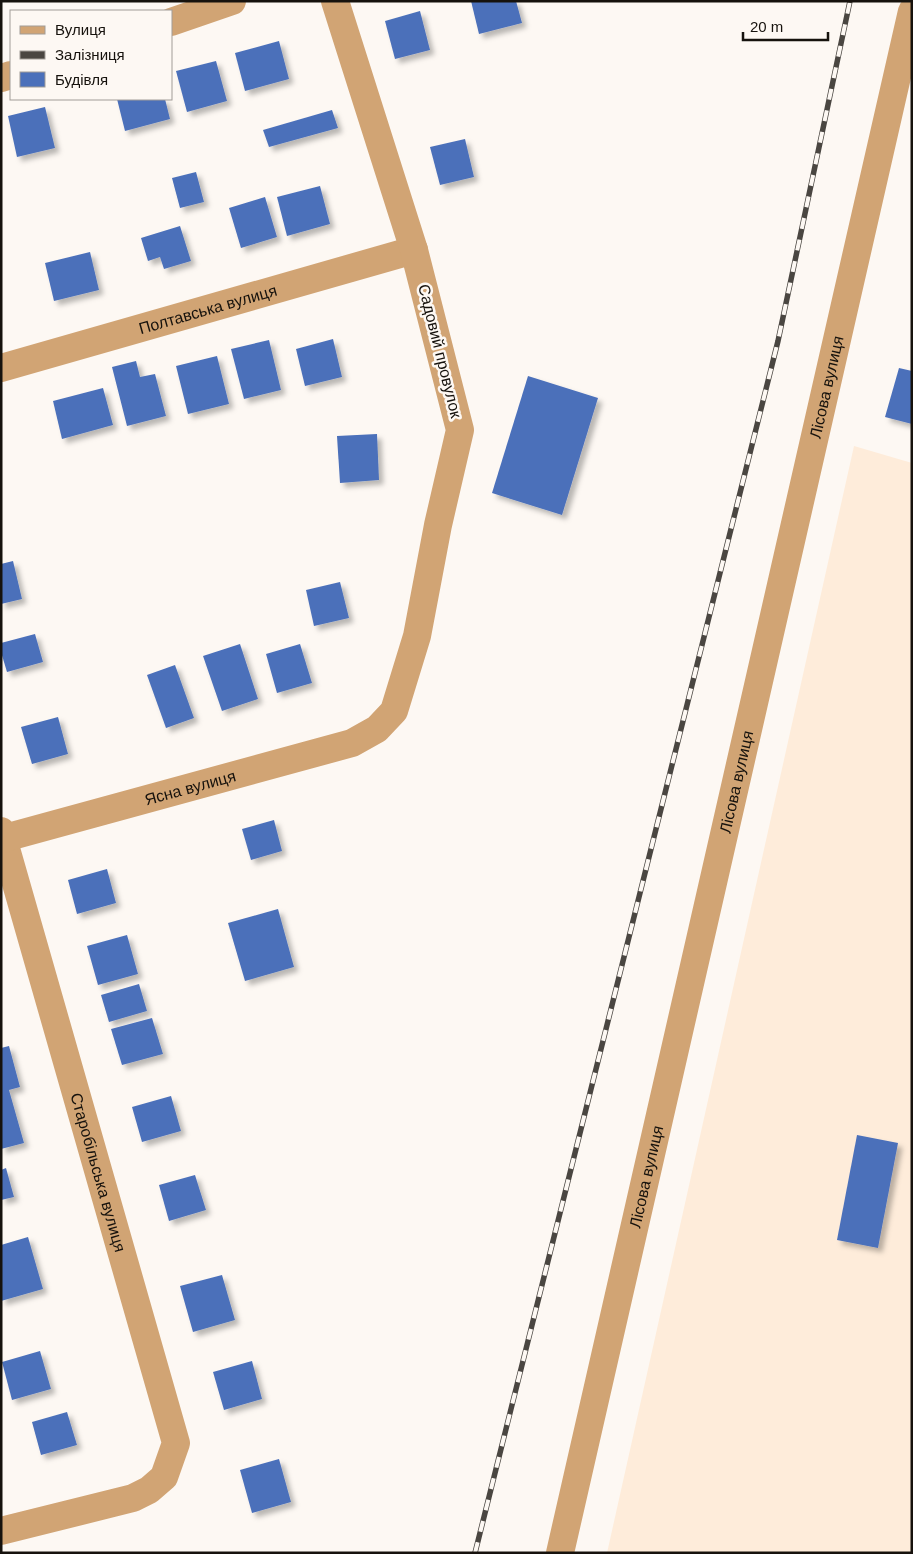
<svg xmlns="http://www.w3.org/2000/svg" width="913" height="1554" font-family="Arial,sans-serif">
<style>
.built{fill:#feecda}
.building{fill:#4b70ba;filter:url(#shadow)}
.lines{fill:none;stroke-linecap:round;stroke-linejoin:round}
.street{stroke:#d1a474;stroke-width:28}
.rail-casing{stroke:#4a4641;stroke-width:5.5}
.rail{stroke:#fdf8f3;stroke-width:4;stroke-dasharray:11;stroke-linecap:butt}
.labels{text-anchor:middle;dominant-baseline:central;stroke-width:5;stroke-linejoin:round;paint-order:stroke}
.street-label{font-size:16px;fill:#16120d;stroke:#fdf8f3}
</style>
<defs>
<filter id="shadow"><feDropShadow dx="4.5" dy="4.5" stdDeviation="2.5" flood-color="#0004"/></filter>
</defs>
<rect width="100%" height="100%" fill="#fdf8f3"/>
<path class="built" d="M854 446 912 463V1553H607Z"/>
<g class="building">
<path d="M471 1H516L522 23 479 34Z"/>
<path d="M420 11 430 50 395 59 385 21Z"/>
<path d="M279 41 289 79 245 91 235 53Z"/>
<path d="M216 61 227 101 187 112 176 71Z"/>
<path d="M117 99H165L170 119 125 131Z"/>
<path d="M45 107 55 148 17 157 8 116Z"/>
<path d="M332 110 338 128 269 147 263 130Z"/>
<path d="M465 139 474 177 440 185 430 147Z"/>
<path d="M196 172 204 202 180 208 172 178Z"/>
<path d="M320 186 330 224 287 236 277 197Z"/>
<path d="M265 197 277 237 241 248 229 208Z"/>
<path d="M180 226 191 261 164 269 160 257 148 261 141 238Z"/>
<path d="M90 252 99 290 54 301 45 263Z"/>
<path d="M333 339 342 377 305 386 296 349Z"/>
<path d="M269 340 281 390 244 399 231 349Z"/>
<path d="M217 356 229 404 188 414 176 366Z"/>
<path d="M136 361 140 377 155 374 166 416 127 426 112 367Z"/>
<path d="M899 368 912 371V424L885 417Z"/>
<path d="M528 376 598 398 562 515 492 493Z"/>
<path d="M103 388 113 425 62 439 53 401Z"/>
<path d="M377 434 379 480 340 483 337 436Z"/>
<path d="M13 561 22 599 1 604V564Z"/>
<path d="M340 582 349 618 314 626 306 590Z"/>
<path d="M35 634 43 662 7 672 1 652V643Z"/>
<path d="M240 644 258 699 222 711 203 656Z"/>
<path d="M300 644 312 683 277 693 266 654Z"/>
<path d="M175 665 194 718 166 728 147 675Z"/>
<path d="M58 717 68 754 32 764 21 727Z"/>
<path d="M274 820 282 851 251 860 242 829Z"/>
<path d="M107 869 116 903 77 914 68 880Z"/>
<path d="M278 909 294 967 245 981 228 923Z"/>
<path d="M127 935 138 974 98 985 87 946Z"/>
<path d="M139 984 147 1011 109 1022 101 995Z"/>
<path d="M152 1018 163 1054 122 1065 111 1029Z"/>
<path d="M9 1046 20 1087 9 1090 24 1143 1 1149V1048Z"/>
<path d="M171 1096 181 1131 142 1142 132 1107Z"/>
<path d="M857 1135 898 1143 878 1248 837 1240Z"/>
<path d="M6 1168 14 1197 1 1200V1170Z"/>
<path d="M195 1175 206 1210 169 1221 159 1185Z"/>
<path d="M28 1237 43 1289 1 1301V1245Z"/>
<path d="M222 1275 235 1320 193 1332 180 1286Z"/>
<path d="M40 1351 51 1389 12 1400 2 1362Z"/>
<path d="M252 1361 262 1399 224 1410 213 1372Z"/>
<path d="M67 1412 77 1445 41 1455 32 1422Z"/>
<path d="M279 1459 291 1502 252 1513 240 1470Z"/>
</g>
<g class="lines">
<g class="street">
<path d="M171 22 232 1"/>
<path d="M1 78 11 75"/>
<path id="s1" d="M1 368 414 250"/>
<path id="s2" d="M1 831 176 1443 164 1477 149 1490 133 1498 1 1531"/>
<path id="s3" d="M1 839 352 743 377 729 394 711 417 636 438 525 460 430 414 250 335 1"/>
<path id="s4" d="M560 1553 912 11"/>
</g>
<g class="rail-casing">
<path id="rail" d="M475 1553 778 341 850 1"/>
</g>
<use href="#rail" class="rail"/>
</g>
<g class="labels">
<g class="street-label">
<text stroke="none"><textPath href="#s1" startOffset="215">Полтавська вулиця</textPath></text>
<text transform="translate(440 351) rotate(76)">Садовий провулок</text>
<text stroke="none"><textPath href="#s4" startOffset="1196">Лісова вулиця</textPath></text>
<text stroke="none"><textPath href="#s4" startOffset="791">Лісова вулиця</textPath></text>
<text stroke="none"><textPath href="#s3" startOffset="196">Ясна вулиця</textPath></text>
<text stroke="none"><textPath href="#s2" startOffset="355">Старобільська вулиця</textPath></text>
<text stroke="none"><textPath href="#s4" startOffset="386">Лісова вулиця</textPath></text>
</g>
</g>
<rect width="913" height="1554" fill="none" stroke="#16120d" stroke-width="5"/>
<rect x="10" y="10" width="162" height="90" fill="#fdf8f3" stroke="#a19c97"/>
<rect x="20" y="26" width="25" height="8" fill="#d1a474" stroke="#a19c97"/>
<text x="55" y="35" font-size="15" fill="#16120d">Вулиця</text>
<rect x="20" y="51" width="25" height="8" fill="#4a4641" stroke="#a19c97"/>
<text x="55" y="60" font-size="15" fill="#16120d">Залізниця</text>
<rect x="20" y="72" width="25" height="15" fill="#4b70ba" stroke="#a19c97"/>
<text x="55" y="85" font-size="15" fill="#16120d">Будівля</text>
<path d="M743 32v8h85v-8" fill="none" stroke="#16120d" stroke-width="2.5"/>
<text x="750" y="32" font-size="15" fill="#16120d" stroke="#fdf8f3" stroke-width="4" paint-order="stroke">20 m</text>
</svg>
